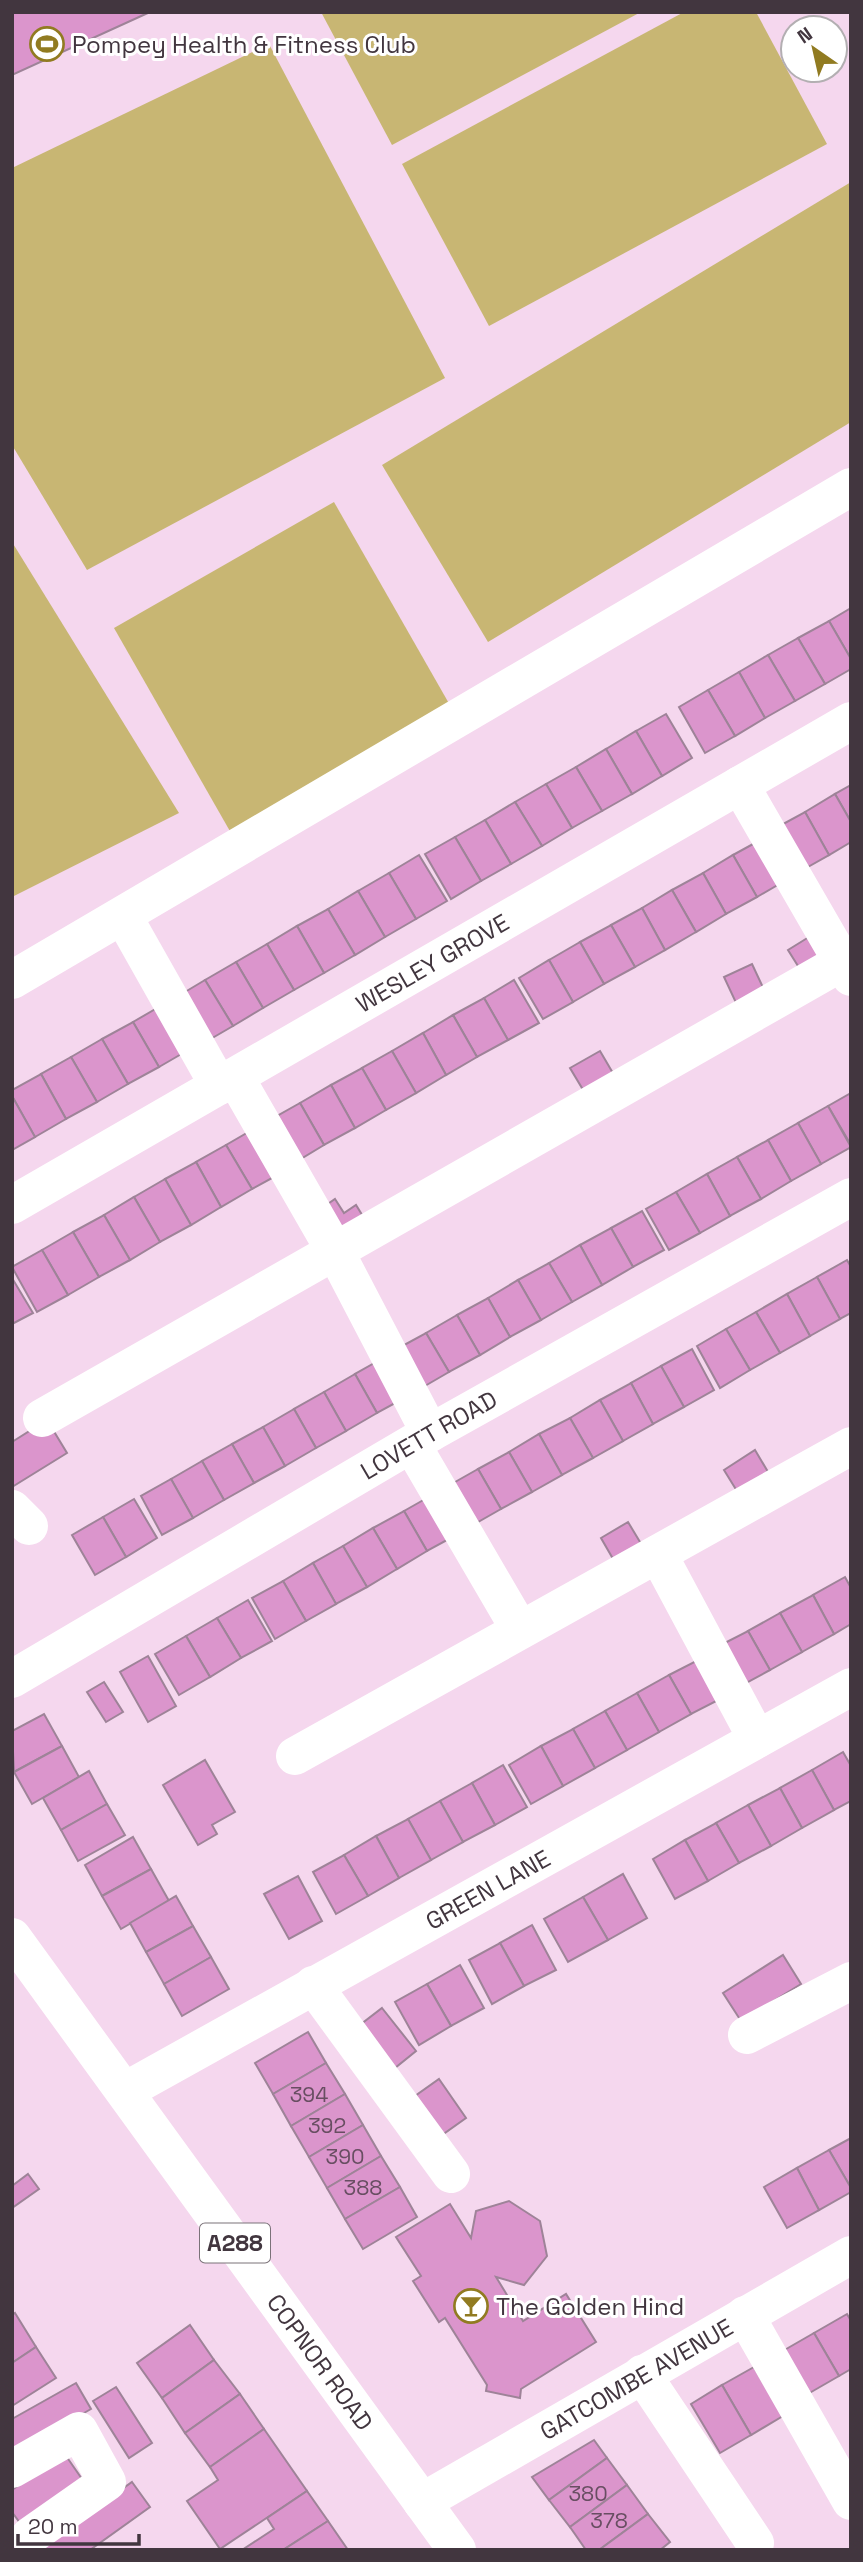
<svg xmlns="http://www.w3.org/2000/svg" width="863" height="2562" font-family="'Space Grotesk',sans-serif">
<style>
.green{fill:#c8b673}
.building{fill:#db95cc;stroke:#9e8398;stroke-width:2}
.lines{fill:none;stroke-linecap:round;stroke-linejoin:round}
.minor{stroke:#fff;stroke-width:38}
.major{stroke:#fff;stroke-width:38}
.labels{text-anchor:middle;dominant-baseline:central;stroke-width:6;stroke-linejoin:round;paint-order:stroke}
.number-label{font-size:21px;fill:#684e62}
.shield{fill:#fff;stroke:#7b7279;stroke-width:2}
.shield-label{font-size:23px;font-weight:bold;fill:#42363f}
.poi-label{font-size:24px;fill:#42363f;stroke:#fff;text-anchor:start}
.street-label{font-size:24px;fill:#42363f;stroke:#fff}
</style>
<rect width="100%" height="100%" fill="#f5d7ee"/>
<g class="green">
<path d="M321 12H641L392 145Z"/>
<path d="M684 12H756L827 144 489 326 402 164Z"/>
<path d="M269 44 445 378 87 570 12 445V168Z"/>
<path d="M851 182V422L488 642 382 465Z"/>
<path d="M334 502 463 728 243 854 114 628Z"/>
<path d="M12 542 179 813 12 897Z"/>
</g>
<g class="building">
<path d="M12 12H150L12 75Z"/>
<path d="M851 608V659L829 621Z"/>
<path d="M829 621 851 659V669L825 684 798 638Z"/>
<path d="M798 638 825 684 795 701 768 655Z"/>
<path d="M768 655 795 701 765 718 739 672Z"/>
<path d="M739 672 765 718 735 736 708 690Z"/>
<path d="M708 690 735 736 705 753 679 707Z"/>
<path d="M666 714 692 758 662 776 636 731Z"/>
<path d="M636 731 662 776 632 794 606 749Z"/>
<path d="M606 749 632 794 602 811 576 767Z"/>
<path d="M576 767 602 811 572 828 546 784Z"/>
<path d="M546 784 572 828 542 846 515 802Z"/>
<path d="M851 785V822L835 794Z"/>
<path d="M835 794 851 822V842L829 855 805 812Z"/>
<path d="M515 802 542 846 511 864 485 820Z"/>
<path d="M805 812 829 855 799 872 774 829Z"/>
<path d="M485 820 511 864 481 881 455 837Z"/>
<path d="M455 837 481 881 451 899 425 854Z"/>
<path d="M764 838 788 879 757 897 733 855Z"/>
<path d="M419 855 447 901 416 919 389 873Z"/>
<path d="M733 855 757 897 726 914 703 873Z"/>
<path d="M389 873 416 919 385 937 358 891Z"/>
<path d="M703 873 726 914 696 932 672 890Z"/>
<path d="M672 890 696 932 665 950 642 908Z"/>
<path d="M358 891 385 937 355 955 328 909Z"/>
<path d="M642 908 665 950 635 967 611 925Z"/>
<path d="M328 909 355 955 324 973 297 926Z"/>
<path d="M611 925 635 967 604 984 580 942Z"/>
<path d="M297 926 324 973 294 990 267 944Z"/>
<path d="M817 932 833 957 803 974 788 950Z"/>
<path d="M580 942 604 984 573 1002 549 960Z"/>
<path d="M267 944 294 990 263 1008 236 962Z"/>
<path d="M549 960 573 1002 543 1019 519 978Z"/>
<path d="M236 962 263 1008 233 1026 205 980Z"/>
<path d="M752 964 766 994 738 1007 724 977Z"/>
<path d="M205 980 233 1026 202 1044 175 998Z"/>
<path d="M514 980 539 1023 508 1040 484 998Z"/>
<path d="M484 998 508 1040 477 1057 453 1015Z"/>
<path d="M164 1004 190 1049 159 1067 133 1022Z"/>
<path d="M453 1015 477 1057 446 1075 423 1033Z"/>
<path d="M133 1022 159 1067 128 1084 102 1039Z"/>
<path d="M423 1033 446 1075 416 1093 392 1051Z"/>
<path d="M102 1039 128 1084 97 1102 71 1057Z"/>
<path d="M392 1051 416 1093 386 1110 362 1068Z"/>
<path d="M600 1051 617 1080 588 1098 570 1068Z"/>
<path d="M71 1057 97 1102 66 1119 41 1074Z"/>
<path d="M362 1068 386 1110 355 1128 331 1085Z"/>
<path d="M41 1074 66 1119 35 1137 12 1096V1090Z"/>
<path d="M331 1085 355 1128 324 1145 300 1103Z"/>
<path d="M851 1093V1145L828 1106Z"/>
<path d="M12 1096 35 1137 12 1150Z"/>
<path d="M300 1103 324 1145 294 1163 270 1120Z"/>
<path d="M828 1106 851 1147 821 1164 798 1123Z"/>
<path d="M798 1123 821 1164 791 1181 768 1140Z"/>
<path d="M257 1127 283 1172 252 1189 226 1145Z"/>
<path d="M768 1140 791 1181 761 1199 737 1157Z"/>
<path d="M226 1145 252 1189 221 1207 196 1162Z"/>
<path d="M737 1157 761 1199 730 1216 707 1174Z"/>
<path d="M196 1162 221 1207 191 1225 165 1179Z"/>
<path d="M707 1174 730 1216 700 1233 676 1192Z"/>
<path d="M165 1179 191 1225 160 1242 134 1197Z"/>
<path d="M676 1192 700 1233 669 1250 646 1209Z"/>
<path d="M134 1197 160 1242 130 1260 104 1215Z"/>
<path d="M335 1199 344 1213 356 1205 364 1218 339 1235 322 1208Z"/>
<path d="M642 1211 664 1250 633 1267 611 1228Z"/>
<path d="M104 1215 130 1260 99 1277 73 1232Z"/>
<path d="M611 1228 633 1267 602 1285 580 1245Z"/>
<path d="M73 1232 99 1277 68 1295 42 1250Z"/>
<path d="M580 1245 602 1285 572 1302 549 1263Z"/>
<path d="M42 1250 68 1295 37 1312 12 1267Z"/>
<path d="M847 1260 851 1267V1313L840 1319 817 1277Z"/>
<path d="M549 1263 572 1302 541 1320 518 1280Z"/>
<path d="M817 1277 840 1319 810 1336 787 1294Z"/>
<path d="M12 1278 33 1313 12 1324Z"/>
<path d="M518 1280 541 1320 510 1337 488 1298Z"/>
<path d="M787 1294 810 1336 780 1353 756 1312Z"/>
<path d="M488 1298 510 1337 480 1355 457 1315Z"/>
<path d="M756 1312 780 1353 750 1370 726 1329Z"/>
<path d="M457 1315 480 1355 449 1372 426 1333Z"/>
<path d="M726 1329 750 1370 720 1388 697 1346Z"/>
<path d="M426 1333 449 1372 418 1390 395 1350Z"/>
<path d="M692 1349 714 1390 684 1407 661 1366Z"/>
<path d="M385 1357 408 1396 377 1413 355 1374Z"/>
<path d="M661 1366 684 1407 653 1424 631 1383Z"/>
<path d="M355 1374 377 1413 346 1431 324 1392Z"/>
<path d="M631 1383 653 1424 623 1441 600 1400Z"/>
<path d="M324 1392 346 1431 316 1448 294 1409Z"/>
<path d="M600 1400 623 1441 593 1458 570 1418Z"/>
<path d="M294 1409 316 1448 285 1466 263 1427Z"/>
<path d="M570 1418 593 1458 562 1475 539 1434Z"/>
<path d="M47 1420 67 1453 12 1487V1442Z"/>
<path d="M263 1427 285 1466 254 1483 232 1444Z"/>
<path d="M539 1434 562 1475 532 1492 509 1452Z"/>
<path d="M232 1444 254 1483 224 1500 202 1461Z"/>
<path d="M755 1450 771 1477 740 1496 724 1470Z"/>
<path d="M509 1452 532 1492 501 1509 478 1469Z"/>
<path d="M202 1461 224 1500 193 1518 171 1479Z"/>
<path d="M478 1469 501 1509 471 1526 448 1486Z"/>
<path d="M171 1479 193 1518 162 1535 141 1496Z"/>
<path d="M434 1494 458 1534 427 1551 404 1511Z"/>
<path d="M134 1499 157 1538 126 1557 103 1517Z"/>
<path d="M404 1511 427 1551 397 1569 373 1528Z"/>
<path d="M103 1517 126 1557 95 1575 72 1535Z"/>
<path d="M628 1522 643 1547 616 1564 601 1538Z"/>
<path d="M373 1528 397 1569 367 1587 343 1546Z"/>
<path d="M343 1546 367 1587 336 1604 313 1563Z"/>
<path d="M313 1563 336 1604 306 1621 283 1581Z"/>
<path d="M845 1577 851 1588V1624L834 1634 813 1595Z"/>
<path d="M283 1581 306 1621 275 1639 252 1598Z"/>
<path d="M813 1595 834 1634 802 1652 780 1613Z"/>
<path d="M248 1600 272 1641 241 1658 217 1618Z"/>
<path d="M780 1613 802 1652 770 1670 748 1631Z"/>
<path d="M217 1618 241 1658 210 1677 186 1636Z"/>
<path d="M748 1631 770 1670 737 1688 715 1648Z"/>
<path d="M186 1636 210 1677 179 1695 155 1654Z"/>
<path d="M148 1656 176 1706 148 1722 120 1672Z"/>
<path d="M702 1658 724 1697 691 1714 669 1675Z"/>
<path d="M669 1675 691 1714 659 1732 637 1693Z"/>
<path d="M104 1682 123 1712 106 1722 87 1692Z"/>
<path d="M637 1693 659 1732 627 1750 605 1711Z"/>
<path d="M605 1711 627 1750 595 1768 573 1729Z"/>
<path d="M44 1714 62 1746 14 1772 12 1731Z"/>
<path d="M573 1729 595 1768 563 1786 541 1746Z"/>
<path d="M62 1746 79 1777 32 1804 14 1772Z"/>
<path d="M541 1746 563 1786 531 1804 509 1765Z"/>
<path d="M843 1752 851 1766V1801L834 1810 812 1770Z"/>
<path d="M205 1760 235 1812 212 1825 217 1834 198 1845 163 1785Z"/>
<path d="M503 1765 527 1807 495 1825 472 1783Z"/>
<path d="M812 1770 834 1810 802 1828 780 1788Z"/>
<path d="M89 1771 107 1804 61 1830 43 1798Z"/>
<path d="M472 1783 495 1825 463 1842 440 1801Z"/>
<path d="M780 1788 802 1828 771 1846 748 1805Z"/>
<path d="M440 1801 463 1842 431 1860 408 1819Z"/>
<path d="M107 1804 125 1835 78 1861 61 1830Z"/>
<path d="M748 1805 771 1846 739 1863 716 1823Z"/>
<path d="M408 1819 431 1860 399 1878 376 1836Z"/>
<path d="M716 1823 739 1863 708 1881 685 1840Z"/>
<path d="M376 1836 399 1878 368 1896 344 1855Z"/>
<path d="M133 1837 151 1869 102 1896 85 1865Z"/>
<path d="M685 1840 708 1881 675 1899 653 1859Z"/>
<path d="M344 1855 368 1896 336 1914 313 1872Z"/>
<path d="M151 1869 169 1901 121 1929 102 1896Z"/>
<path d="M623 1874 647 1918 608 1940 583 1897Z"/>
<path d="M298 1876 322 1921 289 1939 264 1894Z"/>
<path d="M176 1896 193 1926 146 1952 130 1923Z"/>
<path d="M583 1897 608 1940 568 1962 544 1919Z"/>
<path d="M532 1925 556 1970 524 1986 500 1943Z"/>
<path d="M193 1926 211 1957 164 1984 146 1952Z"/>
<path d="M500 1943 524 1986 492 2004 469 1960Z"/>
<path d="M783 1955 801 1984 741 2021 723 1993Z"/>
<path d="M211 1957 229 1989 182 2016 164 1984Z"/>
<path d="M460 1965 484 2008 451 2026 427 1984Z"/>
<path d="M427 1984 451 2026 419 2045 395 2002Z"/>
<path d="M382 2008 416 2051 390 2072 356 2028Z"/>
<path d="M308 2032 326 2063 273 2094 255 2063Z"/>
<path d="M326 2063 345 2094 291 2126 273 2094Z"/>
<path d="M439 2079 466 2118 442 2135 415 2096Z"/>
<path d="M345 2094 363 2125 309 2157 291 2126Z"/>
<path d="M363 2125 381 2156 327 2188 309 2157Z"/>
<path d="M851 2138V2188L829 2150Z"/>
<path d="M829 2150 851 2188V2192L819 2210 797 2168Z"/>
<path d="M381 2156 400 2187 345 2219 327 2188Z"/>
<path d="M797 2168 819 2210 787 2228 764 2187Z"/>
<path d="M28 2174 39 2189 12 2208V2186Z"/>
<path d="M400 2187 417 2217 363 2249 345 2219Z"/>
<path d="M509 2201 540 2221 547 2256 524 2285 496 2277 523 2321 566 2294 596 2342 521 2389 520 2398 486 2391 487 2385 445 2318 439 2322 413 2281 421 2276 396 2237 450 2204 471 2238 476 2211Z"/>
<path d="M15 2313 36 2347 12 2363V2315Z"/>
<path d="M847 2314 851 2321V2369L839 2376 814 2333Z"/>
<path d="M190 2325 214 2360 162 2398 137 2363Z"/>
<path d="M814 2333 839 2376 806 2395 781 2352Z"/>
<path d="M36 2347 56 2378 12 2406V2363Z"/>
<path d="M214 2360 240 2394 185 2433 162 2398Z"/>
<path d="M754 2367 783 2416 751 2435 722 2385Z"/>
<path d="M76 2383 91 2409 12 2454V2419Z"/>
<path d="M722 2385 751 2435 720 2453 691 2404Z"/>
<path d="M116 2387 152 2443 129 2458 93 2401Z"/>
<path d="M240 2394 264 2429 210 2467 185 2433Z"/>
<path d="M264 2429 307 2491 220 2549 187 2501 218 2480 210 2467Z"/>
<path d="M594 2440 607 2458 549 2500 532 2477Z"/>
<path d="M64 2453 82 2479 20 2523 12 2512V2490Z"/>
<path d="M607 2458 627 2485 570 2527 549 2500Z"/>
<path d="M132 2482 150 2507 90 2550H37Z"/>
<path d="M627 2485 648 2514 599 2550H586L570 2527Z"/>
<path d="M307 2491 328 2521 283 2550H242L274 2529 267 2518Z"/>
<path d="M648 2514 670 2542 660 2550H599Z"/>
<path d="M328 2521 348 2550H283Z"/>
</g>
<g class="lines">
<g class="minor">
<path d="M740 785 851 977"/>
<path d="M123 916 219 1086"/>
<path d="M12 980 851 487"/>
<path d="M235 1077 335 1251 430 1433"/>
<path id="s1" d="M12 1205 851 721"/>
<path d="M42 1418 851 957"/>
<path d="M412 1445 520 1630"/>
<path d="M12 1509 29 1526"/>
<path d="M658 1554 757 1739"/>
<path id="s2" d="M12 1679 430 1433 851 1197"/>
<path d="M295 1756 851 1446"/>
<path d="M313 1985 451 2174"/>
<path d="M747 2035 851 1981"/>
<path id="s3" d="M125 2091 851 1687"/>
<path d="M745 2315 851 2501"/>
<path d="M642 2374 755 2543"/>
<path d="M12 2469 79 2431 107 2482 30 2536"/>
<path id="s4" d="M422 2502 851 2255"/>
</g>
<path class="major" id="s5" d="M12 1937 457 2550"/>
</g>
<defs>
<g id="stadium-ring" transform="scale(1.75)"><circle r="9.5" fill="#fff" stroke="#917b21" stroke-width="1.5"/><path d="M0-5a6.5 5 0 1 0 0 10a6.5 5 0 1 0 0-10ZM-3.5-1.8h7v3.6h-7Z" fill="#917b21"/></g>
<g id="bar-ring" transform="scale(1.75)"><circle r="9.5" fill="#fff" stroke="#917b21" stroke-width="1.5"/><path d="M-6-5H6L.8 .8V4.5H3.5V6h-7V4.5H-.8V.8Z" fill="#917b21"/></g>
</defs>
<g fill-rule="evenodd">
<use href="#stadium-ring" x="47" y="44"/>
<use href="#bar-ring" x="471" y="2306"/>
</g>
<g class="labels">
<g class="number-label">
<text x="309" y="2094">394</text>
<text x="327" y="2125">392</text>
<text x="345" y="2156">390</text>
<text x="363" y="2187">388</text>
<text x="588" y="2493">380</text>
<text x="609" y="2520">378</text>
</g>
<rect class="shield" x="200" y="2223.5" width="70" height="39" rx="5"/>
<g class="shield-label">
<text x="235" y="2243">A288</text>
</g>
<g class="poi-label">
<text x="72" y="44">Pompey Health &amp; Fitness Club</text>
<text x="496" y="2306">The Golden Hind</text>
</g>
<g class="street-label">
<text stroke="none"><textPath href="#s1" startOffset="485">WESLEY GROVE</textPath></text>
<text stroke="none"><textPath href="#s2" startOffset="483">LOVETT ROAD</textPath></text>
<text stroke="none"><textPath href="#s3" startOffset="415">GREEN LANE</textPath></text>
<text stroke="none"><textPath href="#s5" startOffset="525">COPNOR ROAD</textPath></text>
<text stroke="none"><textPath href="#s4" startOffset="247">GATCOMBE AVENUE</textPath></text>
</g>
</g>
<rect width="863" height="2562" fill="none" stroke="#42363f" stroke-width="28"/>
<g transform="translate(814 49) rotate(326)"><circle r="33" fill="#ffffff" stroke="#b3afb2" stroke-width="2"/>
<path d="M0-5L12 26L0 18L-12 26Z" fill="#917b21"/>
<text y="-10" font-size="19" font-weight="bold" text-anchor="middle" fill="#42363f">N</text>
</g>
<path d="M18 2534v10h121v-10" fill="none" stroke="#42363f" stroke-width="3.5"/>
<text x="28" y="2534" font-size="21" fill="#42363f" stroke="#ffffff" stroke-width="5" paint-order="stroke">20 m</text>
</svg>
